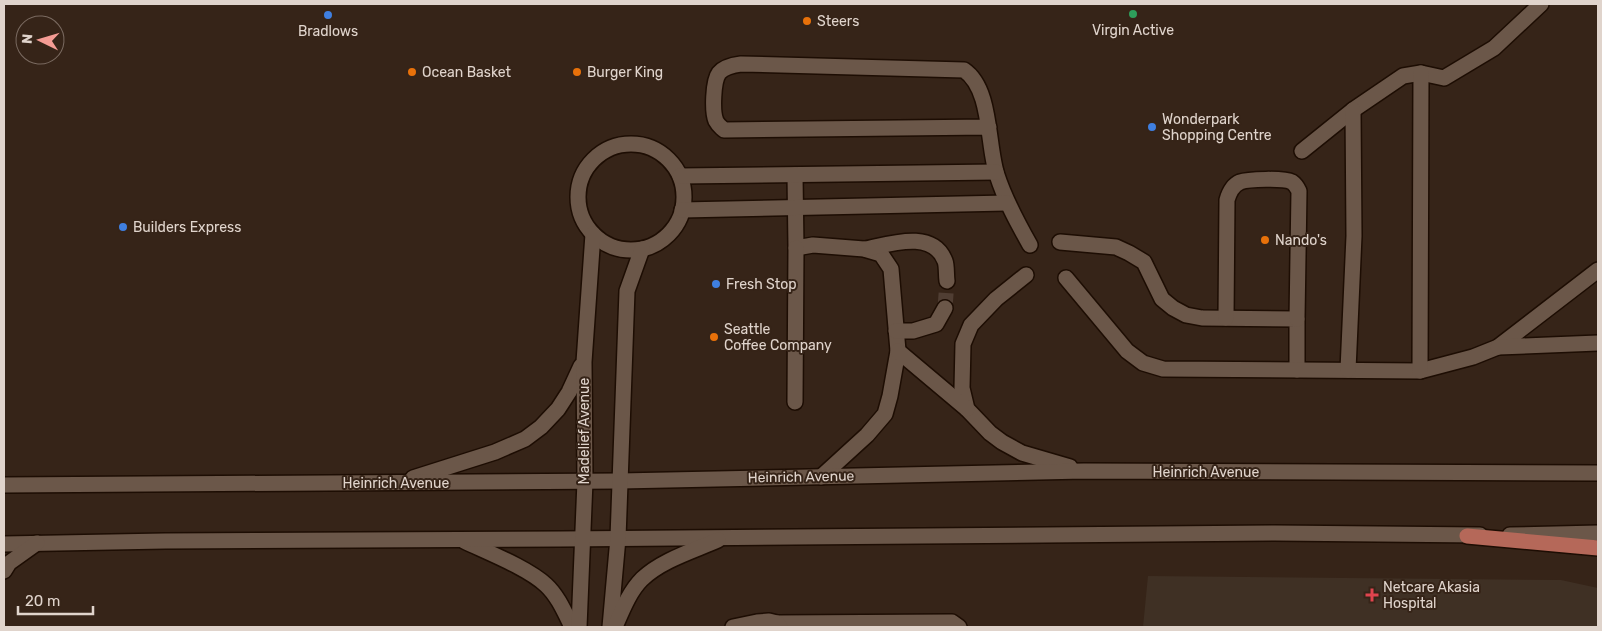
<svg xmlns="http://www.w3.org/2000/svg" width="1602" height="631" font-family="Rubik,sans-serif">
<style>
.medical{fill:#3f3024}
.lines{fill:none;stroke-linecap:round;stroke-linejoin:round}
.minor-tunnel{stroke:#503e33;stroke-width:15;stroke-dasharray:15 8;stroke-linecap:butt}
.minor-casing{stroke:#1d0d03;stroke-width:18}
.major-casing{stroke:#1d0d03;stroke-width:18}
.minor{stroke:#6b5749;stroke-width:15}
.major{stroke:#b56859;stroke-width:15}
.leisure-dot{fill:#2e9e5b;stroke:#362418;stroke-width:2}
.shop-dot{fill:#3f7fe0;stroke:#362418;stroke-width:2}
.food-dot{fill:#e8710a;stroke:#362418;stroke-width:2}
.health-dot{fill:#e0444e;stroke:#362418;stroke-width:2}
.labels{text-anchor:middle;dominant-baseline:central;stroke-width:4;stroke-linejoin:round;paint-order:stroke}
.poi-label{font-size:14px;fill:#e0d4cc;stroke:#362418;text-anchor:start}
.street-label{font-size:14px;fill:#e0d4cc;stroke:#362418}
</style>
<rect width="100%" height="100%" fill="#362418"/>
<path class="medical" d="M1148 576 1561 580 1598 588V627H1143Z"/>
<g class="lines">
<path class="minor-tunnel" d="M945 308 947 281"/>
<g class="minor-casing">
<g id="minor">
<path d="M989 127 724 130C721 127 718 125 716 121 712 112 713 81 719 73 724 67 733 65 741 64L964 70C992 89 987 145 997 175 1005 200 1017 222 1030 245"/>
<circle cx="631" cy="197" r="53"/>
<path d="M1302 151 1353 110 1403 76 1421 73 1444 78 1494 48 1541 4"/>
<path d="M795 175 796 248 813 245 864 249 881 254 891 269 898 351 890 396 885 414 867 435 821 477"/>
<path d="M680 176 996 172"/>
<path d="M682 210 1007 203"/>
<path d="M1060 242 1116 247 1129 253 1144 262 1162 299 1173 308 1186 315 1202 318 1297 319V370"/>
<path d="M865 249C890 244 933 229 945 261 947 266 946 275 947 281"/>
<path d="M1026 275 996 299 971 325 963 344 962 388 967 409 990 433 1002 442 1022 453 1070 467"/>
<path d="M1066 278 1127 351 1143 363 1163 369 1420 371 1473 357 1498 347 1598 270"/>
<path d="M1226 318 1227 200C1229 193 1233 185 1240 182 1248 179 1284 178 1292 182 1295 184 1297 187 1299 191L1297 319"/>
<path d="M896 331H913L936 324 945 308"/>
<path d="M1498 347 1598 343"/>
<path d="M898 351 967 409"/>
<path d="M1348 370 1354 236 1353 110"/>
<path d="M1420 371 1421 73"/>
<path d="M795 402 796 248"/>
<path d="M413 478 495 452 525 439 541 427 558 409 569 392 581 366"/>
<path d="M4 485 620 481 1084 471 1598 473"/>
<path d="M1510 535 1598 533"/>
<path d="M464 541C487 552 528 568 546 585 558 596 565 613 572 627"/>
<path d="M4 544 165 541 561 539 1275 533 1480 535"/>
<path d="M4 571 9 563 37 543"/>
<path d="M777 623 952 622 959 627"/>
<path d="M579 627 585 481 584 362 593 234"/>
<path d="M610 627 618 538 627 291 642 249"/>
<path d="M615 627C622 611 629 592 642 579 662 560 693 551 718 540"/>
<path d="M733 627 757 622 769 621 777 623 780 627"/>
</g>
</g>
<g class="major-casing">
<path id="major" d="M1467 536 1598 548"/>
</g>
<use href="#minor" class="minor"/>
<use href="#major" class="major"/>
</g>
<circle class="leisure-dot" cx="1133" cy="14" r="5"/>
<g class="shop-dot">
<circle cx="328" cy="15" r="5"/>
<circle cx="1152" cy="127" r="5"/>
<circle cx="123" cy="227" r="5"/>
<circle cx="716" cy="284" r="5"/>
</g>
<g class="food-dot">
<circle cx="807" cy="21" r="5"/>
<circle cx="412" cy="72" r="5"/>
<circle cx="577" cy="72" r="5"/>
<circle cx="1265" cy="240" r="5"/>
<circle cx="714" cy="337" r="5"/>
</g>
<path class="health-dot" d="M1369.5 587.5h5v5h5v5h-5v5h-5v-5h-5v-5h5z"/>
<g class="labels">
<g class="poi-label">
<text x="817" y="21">Steers</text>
<text x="1133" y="30" text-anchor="middle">Virgin Active</text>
<text x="328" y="31" text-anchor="middle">Bradlows</text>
<text x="422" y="72">Ocean Basket</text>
<text x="587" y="72">Burger King</text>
<text x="1162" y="119">Wonderpark<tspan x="1162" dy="16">Shopping Centre</tspan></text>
<text x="133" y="227">Builders Express</text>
<text x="1275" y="240">Nando's</text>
<text x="726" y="284">Fresh Stop</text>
<text x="724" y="329">Seattle<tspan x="724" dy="16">Coffee Company</tspan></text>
<text x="1383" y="587">Netcare Akasia<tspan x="1383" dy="16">Hospital</tspan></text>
</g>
<g class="street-label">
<text transform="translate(584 431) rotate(-90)">Madelief Avenue</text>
<text x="1206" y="472">Heinrich Avenue</text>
<text transform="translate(801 477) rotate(-1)">Heinrich Avenue</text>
<text x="396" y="483">Heinrich Avenue</text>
</g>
</g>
<rect width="1602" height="631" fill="none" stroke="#e0d4cc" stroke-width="10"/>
<g transform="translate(40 40) rotate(275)"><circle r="24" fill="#362418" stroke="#7a6a60"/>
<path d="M0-4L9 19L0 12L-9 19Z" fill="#f59c94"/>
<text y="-8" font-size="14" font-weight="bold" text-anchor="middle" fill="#e0d4cc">N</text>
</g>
<path d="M18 606v8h75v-8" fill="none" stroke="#e0d4cc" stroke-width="2.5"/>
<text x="25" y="606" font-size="15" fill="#e0d4cc" stroke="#362418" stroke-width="4" paint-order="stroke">20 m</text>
</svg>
